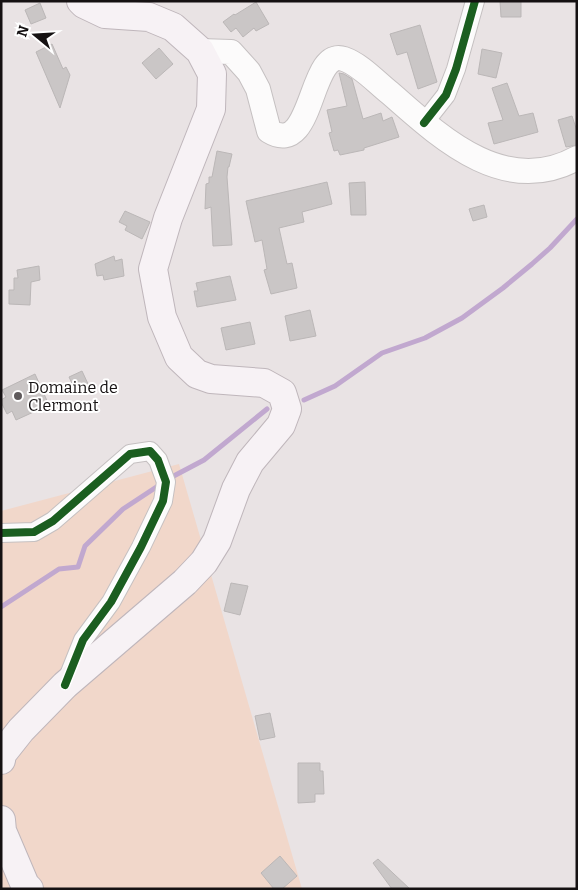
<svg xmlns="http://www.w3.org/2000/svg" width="578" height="890" font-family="Bitter,serif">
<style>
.green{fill:#f1d7ca}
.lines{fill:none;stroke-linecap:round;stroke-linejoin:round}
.stream{stroke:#c1a8cf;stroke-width:5}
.building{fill:#cac6c6;stroke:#bbb7b7}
.minor-casing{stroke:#c5c0c1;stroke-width:20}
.secondary-casing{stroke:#c5c0c1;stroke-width:26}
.primary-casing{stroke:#bfb6bb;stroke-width:30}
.minor{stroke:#fcfbfb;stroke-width:18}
.secondary{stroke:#fcfbfb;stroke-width:24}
.primary{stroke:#f7f2f5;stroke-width:28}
.cycleway-casing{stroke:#fff;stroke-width:11}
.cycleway{stroke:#1b5e20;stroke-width:8}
.poi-dot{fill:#5f5a5c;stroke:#fff;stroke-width:2}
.labels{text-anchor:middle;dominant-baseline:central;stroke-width:4;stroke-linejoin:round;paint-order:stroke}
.poi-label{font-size:16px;fill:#151112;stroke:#fff;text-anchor:start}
</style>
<rect width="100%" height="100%" fill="#e9e3e4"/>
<path class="green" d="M179 464 302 889H1V511Z"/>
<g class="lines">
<g class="stream">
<path d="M304 400 335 386 382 353 425 338 462 318 503 288 532 264 550 248 577 219"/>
<path d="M168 479 204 460 267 409"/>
<path d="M1 607 59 569 78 567 85 546 123 509 161 484"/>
</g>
</g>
<g class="building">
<path d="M500 1H521V17H501Z"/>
<path d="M256 2 269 24 256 31 254 28 243 37 236 28 231 32 223 22 234 14 235 15Z"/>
<path d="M40 3 46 18 31 24 25 10Z"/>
<path d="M420 25 437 82 418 89 407 52 397 55 390 34Z"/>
<path d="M52 44 63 69 66 67 70 75 60 108 36 52Z"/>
<path d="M159 48 173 64 156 79 142 63Z"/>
<path d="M482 49 502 53 496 78 478 74Z"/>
<path d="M339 73 344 74 352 79 363 119 381 113 383 121 392 117 399 137 364 148V150L340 155 338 150 334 151 329 133 332 132 327 110 347 106Z"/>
<path d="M507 83 519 116 533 113 538 132 494 144 488 123 503 120 492 88Z"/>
<path d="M572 116 577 131V145L566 147 558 120Z"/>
<path d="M217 151 232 154 229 167H228L227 177 232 245 213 246 211 207 205 209 206 184 209 183V177H212Z"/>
<path d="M327 182 332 204 302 212 304 222 279 228 287 264 292 263 297 288 271 294 264 270 267 269 262 240 255 242 246 201Z"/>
<path d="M365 182 366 215H351L349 183Z"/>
<path d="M484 205 487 217 473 221 469 209Z"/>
<path d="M125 211 150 222 142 239 125 230 127 226 119 222Z"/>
<path d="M114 256 115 261 122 259 124 276 104 280 103 275 97 276 95 264Z"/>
<path d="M39 266 40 280 31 282 30 305 9 304V290H14V278H18L17 270Z"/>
<path d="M230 276 236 300 197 307 194 291H198L196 283Z"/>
<path d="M310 310 316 336 290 341 285 316Z"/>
<path d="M250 322 255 344 226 350 221 328Z"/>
<path d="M82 371 89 386 76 392 69 377Z"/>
<path d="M35 374 49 405 16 420 12 411 7 414 1 402V400L6 397 2 390Z"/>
<path d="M231 583 248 586 240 615 224 611Z"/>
<path d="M270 713 275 737 260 740 255 716Z"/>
<path d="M298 763H320V771H323L324 794H315V802L298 803Z"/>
<path d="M280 856 297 876 282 889H274L261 873Z"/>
<path d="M378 859 410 889H392L373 863Z"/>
</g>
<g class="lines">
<g class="minor-casing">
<g id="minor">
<path d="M424 123 446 95 456 69 475 1"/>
<path d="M1 533 34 532 53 521 130 454 150 451 158 460 166 482 163 501 141 547 111 602 83 640 67 680"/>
</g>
</g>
<g class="secondary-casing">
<path id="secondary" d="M200 51 231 52 249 72 258 89 269 131C315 159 308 47 344 59 361 65 376 82 390 93 441 138 505 198 577 158"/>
</g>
<g class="primary-casing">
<g id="primary">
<path d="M1 760 2 754 21 730 65 685 185 582 204 562 217 541 236 489 250 462 281 425 287 409 282 393 264 383 211 379 197 374 179 357 162 317 153 269 168 218 211 109 212 74 200 51 173 27 149 17 105 14 84 4 81 1"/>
<path d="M1 820 2 831 25 885 29 889"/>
</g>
</g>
<use href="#minor" class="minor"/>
<use href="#secondary" class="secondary"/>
<use href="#primary" class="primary"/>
<g class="cycleway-casing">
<g id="cycleway">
<path d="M424 123 446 95 456 69 475 1"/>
<path d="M1 533 34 532 53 521 130 454 150 451 158 460 166 482 163 501 141 547 111 602 83 640 65 685"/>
</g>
</g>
<use href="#cycleway" class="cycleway"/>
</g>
<circle class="poi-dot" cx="18" cy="396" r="5"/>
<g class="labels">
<g class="poi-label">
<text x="28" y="387">Domaine de<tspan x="28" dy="18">Clermont</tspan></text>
</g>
</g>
<rect width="578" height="890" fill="none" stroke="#151112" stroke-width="5"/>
<g transform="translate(35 35) rotate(288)" stroke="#ffffff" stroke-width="4" paint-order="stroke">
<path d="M0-4L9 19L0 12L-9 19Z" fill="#151112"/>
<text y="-8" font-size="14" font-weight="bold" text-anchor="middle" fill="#151112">N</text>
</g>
</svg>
